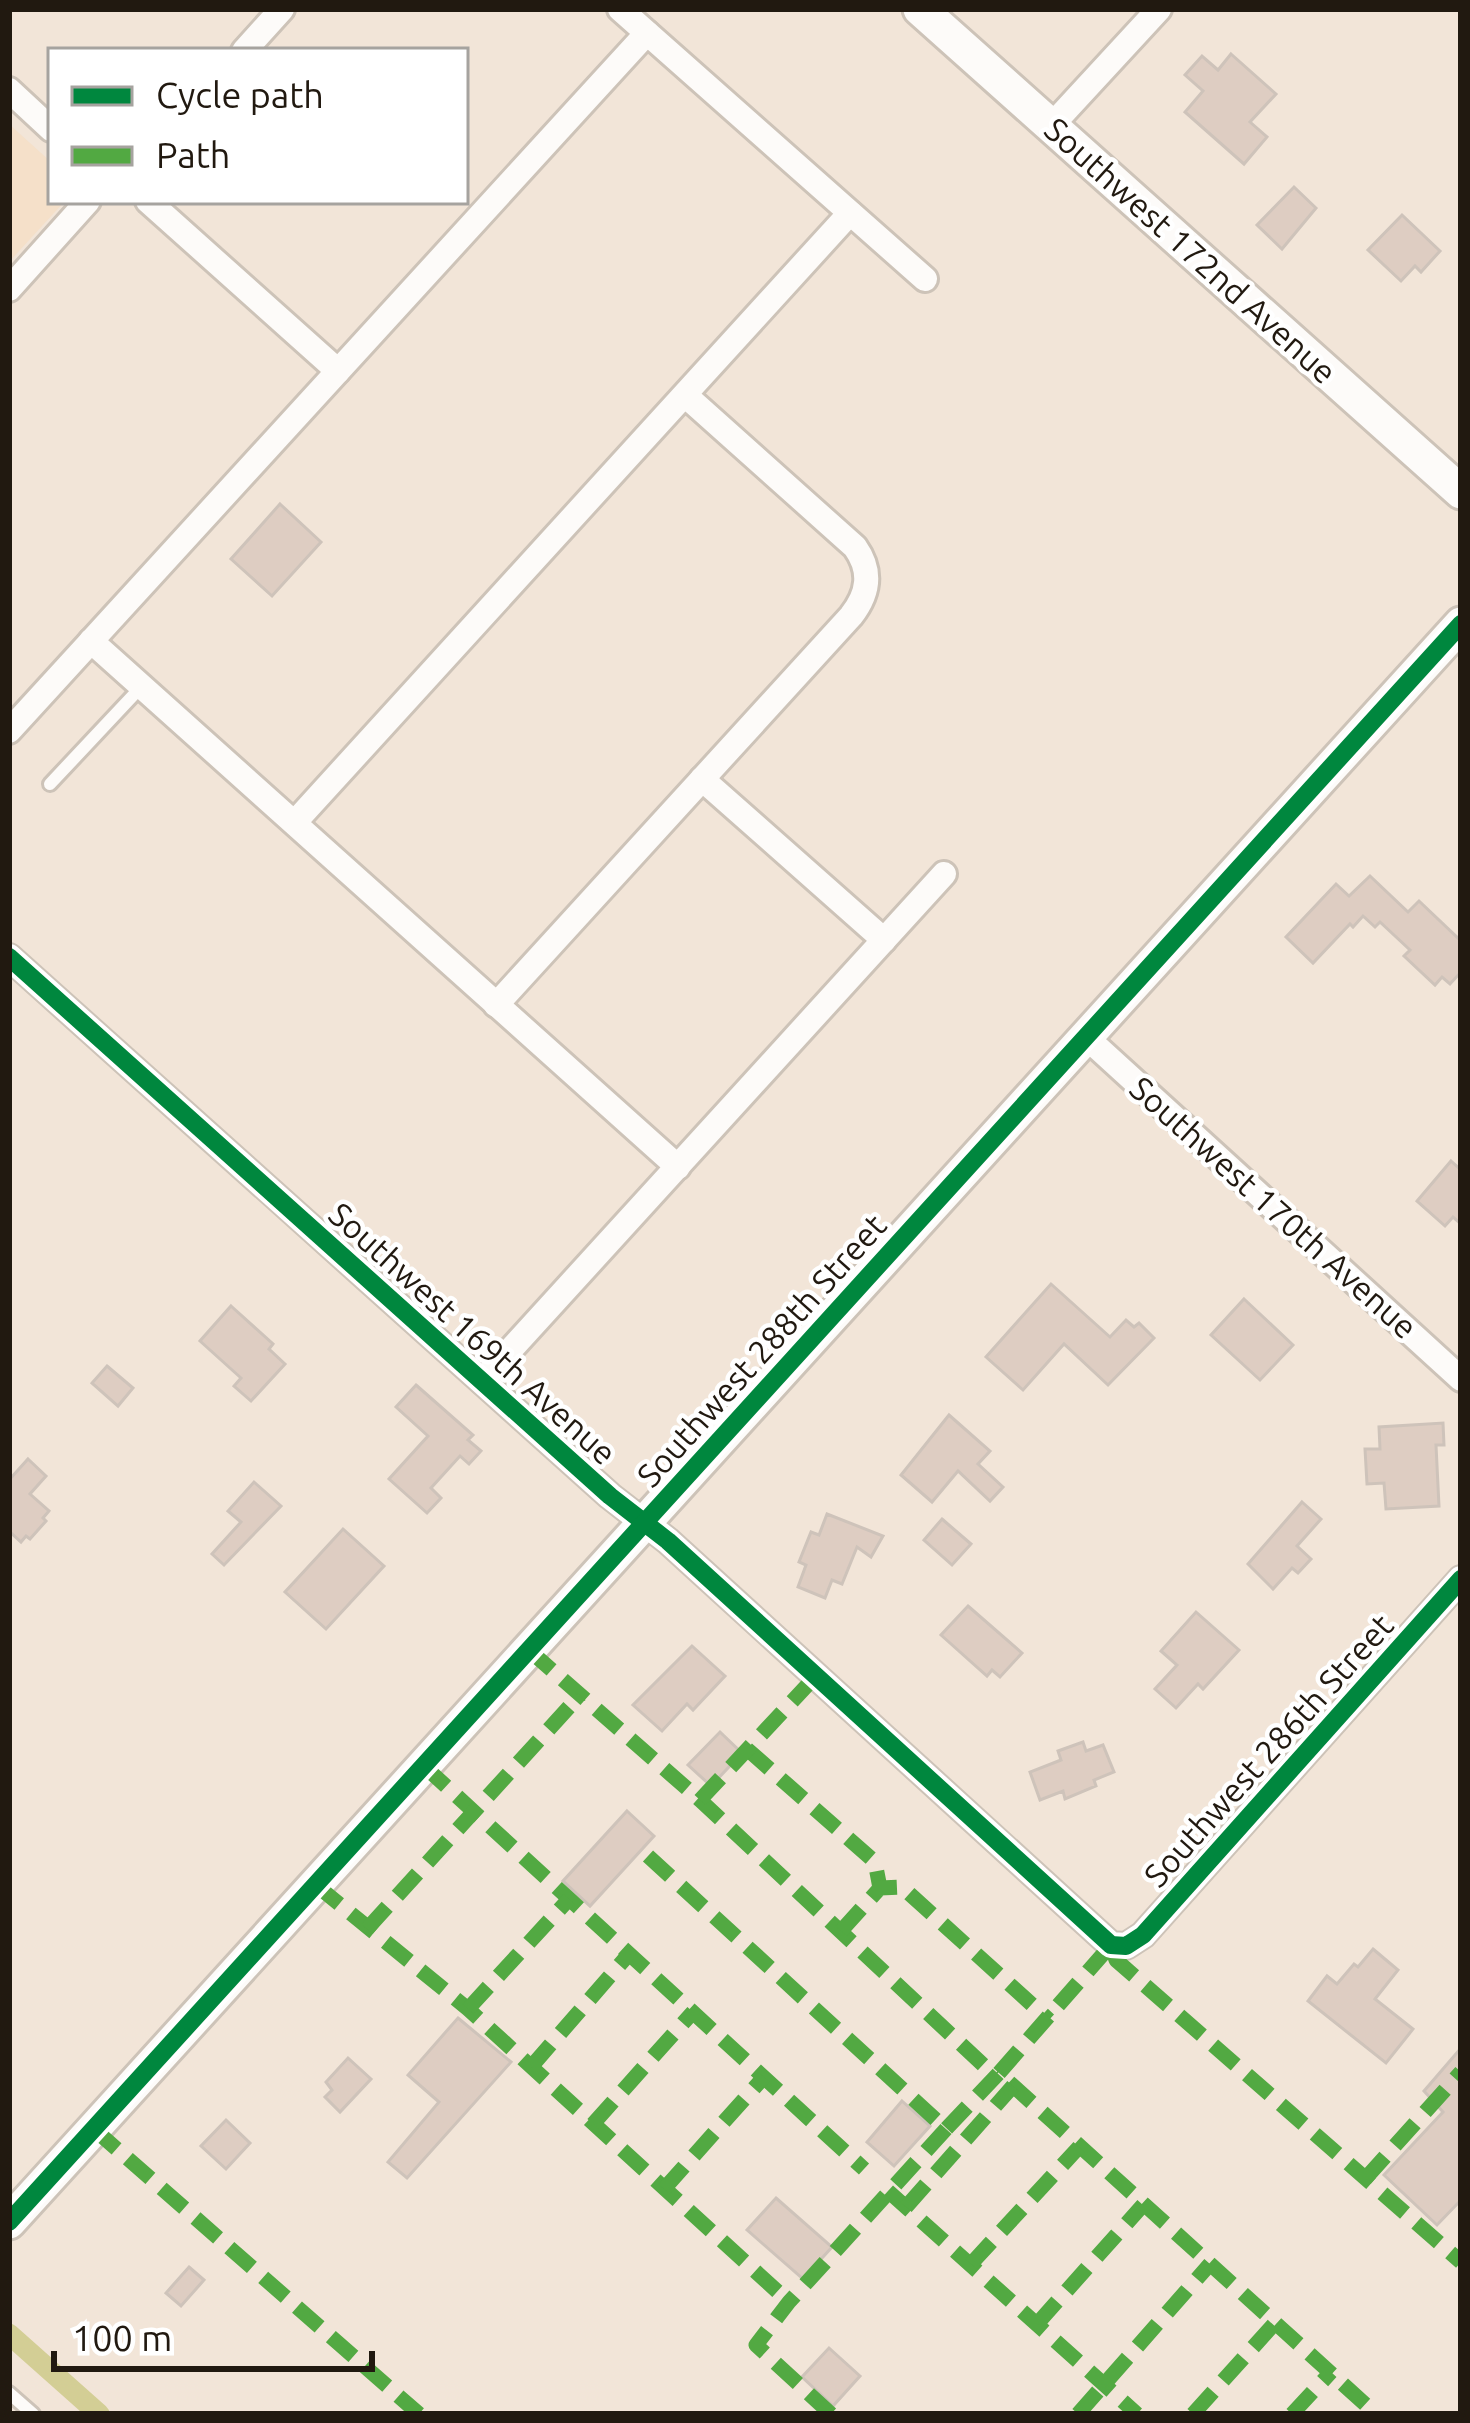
<svg xmlns="http://www.w3.org/2000/svg" width="1470" height="2423" font-family="Ubuntu,sans-serif">
<style>
.built{fill:#f5e0c9}
.lines{fill:none;stroke-linecap:round;stroke-linejoin:round}
.canal{stroke:#d3ce95;stroke-width:21}
.building{fill:#decdc2;stroke:#cec3ba;stroke-width:3}
.lane-casing{stroke:#cdc3b8;stroke-width:18}
.street-casing{stroke:#cdc3b8;stroke-width:30}
.secondary-casing{stroke:#cdc3b8;stroke-width:39}
.lane{stroke:#fdfbf9;stroke-width:12}
.street{stroke:#fdfbf9;stroke-width:24}
.secondary{stroke:#fdfbf9;stroke-width:33}
.quiet{stroke:#52a942;stroke-width:15;stroke-dasharray:30 15;stroke-linecap:butt}
.cycleway-casing{stroke:#fff;stroke-width:26}
.cycleway{stroke:#00873e;stroke-width:18}
.labels{text-anchor:middle;dominant-baseline:central;stroke-width:9;stroke-linejoin:round;paint-order:stroke}
.street-label{font-size:33px;fill:#211910;stroke:#fff}
</style>
<rect width="100%" height="100%" fill="#f2e5d8"/>
<path class="built" d="M9 124 51 162V201H65L9 262Z"/>
<g class="lines">
<path class="canal" d="M9 2334 99 2414"/>
</g>
<g class="building">
<path d="M1231 54 1276 94 1250 122 1267 137 1244 164 1185 112 1203 91 1185 75 1202 56 1218 70Z"/>
<path d="M1294 187 1316 208 1282 249 1257 225Z"/>
<path d="M1402 215 1440 251 1421 272 1415 266 1401 281 1368 250Z"/>
<path d="M280 504 321 542 272 596 231 559Z"/>
<path d="M1370 876 1408 912 1419 901 1461 941V972L1450 984 1442 977 1435 985 1404 956 1410 950 1380 922 1375 927 1363 916 1353 927 1350 924 1313 963 1286 937 1336 884 1349 896Z"/>
<path d="M1451 1161 1461 1170V1224L1453 1217 1445 1226 1417 1201Z"/>
<path d="M1051 1284 1110 1337 1126 1320 1134 1327 1139 1323 1154 1338 1108 1385 1064 1344 1023 1390 986 1357Z"/>
<path d="M1244 1299 1293 1345 1260 1380 1211 1335Z"/>
<path d="M231 1306 273 1344 269 1349 285 1364 251 1401 234 1386 241 1378 200 1341Z"/>
<path d="M107 1366 133 1388 118 1406 92 1383Z"/>
<path d="M416 1385 473 1435 468 1440 481 1451 469 1464 460 1456 431 1488 441 1498 427 1513 389 1479 428 1436 396 1407Z"/>
<path d="M949 1415 990 1451 978 1464 1003 1487 990 1501 958 1471 932 1502 901 1475Z"/>
<path d="M1443 1423 1444 1445H1436L1439 1506 1386 1509 1384 1483 1367 1484 1365 1449H1380L1379 1427Z"/>
<path d="M28 1459 46 1476 30 1494 49 1511 43 1518 46 1521 30 1539 26 1536 21 1542 9 1531V1480Z"/>
<path d="M254 1482 281 1506 224 1565 212 1554 241 1522 228 1511Z"/>
<path d="M1302 1502 1321 1519 1297 1546 1311 1559 1298 1573 1292 1568 1273 1589 1248 1564Z"/>
<path d="M827 1514 883 1536 871 1557 857 1547 842 1584 832 1580 825 1598 798 1587 806 1565 799 1562 811 1532 819 1535Z"/>
<path d="M942 1519 971 1544 952 1565 924 1540Z"/>
<path d="M343 1529 384 1566 326 1629 285 1592Z"/>
<path d="M968 1606 1022 1653 1000 1677 992 1670 987 1676 941 1635Z"/>
<path d="M1196 1612 1239 1650 1203 1689 1198 1684 1176 1708 1155 1689 1177 1665 1161 1651Z"/>
<path d="M692 1646 725 1676 693 1710 687 1704 662 1731 633 1705Z"/>
<path d="M720 1732 742 1753 711 1786 688 1765Z"/>
<path d="M1083 1742 1086 1751 1103 1745 1114 1772 1094 1780 1096 1786 1065 1799 1063 1791 1040 1800 1030 1772 1061 1760 1058 1751Z"/>
<path d="M627 1811 654 1836 590 1906 563 1881Z"/>
<path d="M1373 1949 1398 1970 1375 1999 1413 2029 1386 2063 1308 2001 1327 1976 1337 1984 1354 1964 1358 1967Z"/>
<path d="M458 2018 511 2062 407 2178 388 2162 439 2102 408 2075Z"/>
<path d="M1461 2048V2200L1437 2225 1384 2175 1443 2112 1424 2091Z"/>
<path d="M348 2058 371 2079 340 2112 325 2097 332 2090 326 2082Z"/>
<path d="M902 2101 930 2126 894 2166 867 2142Z"/>
<path d="M226 2120 250 2143 226 2169 201 2146Z"/>
<path d="M776 2198 832 2247 803 2279 747 2230Z"/>
<path d="M189 2267 204 2280 181 2306 166 2293Z"/>
<path d="M829 2348 860 2376 833 2406 802 2377Z"/>
</g>
<g class="lines">
<g class="lane-casing">
<g id="lane">
<path d="M50 784 141 687"/>
<path d="M9 2393 33 2414"/>
</g>
</g>
<g class="street-casing">
<g id="street">
<path d="M620 9 925 279"/>
<path d="M244 51 282 9"/>
<path d="M9 90 51 129"/>
<path d="M1052 125 1159 9"/>
<path d="M148 201 338 371"/>
<path d="M9 289 88 201"/>
<path d="M91 641 678 1167"/>
<path d="M9 731 647 33"/>
<path d="M702 779 884 940"/>
<path d="M295 822 850 213"/>
<path d="M9 957 610 1496 668 1541 1111 1945 1126 1946 1143 1935 1461 1579"/>
<path d="M496 1005 851 616C869 593 872 571 855 547L685 395"/>
<path d="M1086 1037 1461 1379"/>
<path d="M482 1381 944 874"/>
</g>
</g>
<g class="secondary-casing">
<g id="secondary">
<path d="M920 9 1461 492"/>
<path d="M9 2222 1461 624"/>
</g>
</g>
<use href="#lane" class="lane"/>
<use href="#street" class="street"/>
<use href="#secondary" class="secondary"/>
<g class="quiet">
<path d="M529 1650 700 1800 995 2076"/>
<path d="M747 1749 875 1862 880 1888"/>
<path d="M424 1766 864 2169"/>
<path d="M700 1800 815 1677"/>
<path d="M648 1856 946 2129 999 2073 1376 2414"/>
<path d="M316 1885 468 2009 789 2302"/>
<path d="M367 1929 580 1695"/>
<path d="M841 1931 880 1888 902 1887 1049 2020"/>
<path d="M468 2009 569 1899"/>
<path d="M531 2067 629 1954"/>
<path d="M999 2073 1111 1945 1116 1960 1461 2262"/>
<path d="M593 2124 693 2012"/>
<path d="M94 2129 419 2414"/>
<path d="M1365 2179 1461 2072"/>
<path d="M664 2189 764 2077"/>
<path d="M888 2191 1137 2414"/>
<path d="M906 2207 1013 2086"/>
<path d="M971 2264 1079 2147"/>
<path d="M1037 2324 1143 2205"/>
<path d="M831 2414 756 2345 789 2302 946 2129"/>
<path d="M1078 2414 1210 2264"/>
<path d="M1193 2414 1275 2323"/>
<path d="M1292 2414 1331 2372"/>
</g>
<g class="cycleway-casing">
<g id="cycleway">
<path d="M9 957 610 1496 668 1541 1111 1945 1126 1946 1143 1935 1461 1579"/>
<path d="M9 2222 1461 624"/>
</g>
</g>
<use href="#cycleway" class="cycleway"/>
</g>
<g class="labels">
<g class="street-label">
<text transform="translate(1191 250) rotate(42)">Southwest 172nd Avenue</text>
<text transform="translate(1274 1207) rotate(42)">Southwest 170th Avenue</text>
<text transform="translate(473 1333) rotate(42)">Southwest 169th Avenue</text>
<text transform="translate(761 1350) rotate(-48)">Southwest 288th Street</text>
<text transform="translate(1268 1750) rotate(-48)">Southwest 286th Street</text>
</g>
</g>
<rect width="1470" height="2423" fill="none" stroke="#211910" stroke-width="24"/>
<rect x="48" y="48" width="420" height="156" fill="#ffffff" stroke="#a6a39f" stroke-width="3"/>
<rect x="72" y="87" width="60" height="18" fill="#00873e" stroke="#a6a39f" stroke-width="3"/>
<text x="156" y="108" font-size="36" fill="#211910">Cycle path</text>
<rect x="72" y="147" width="60" height="18" fill="#52a942" stroke="#a6a39f" stroke-width="3"/>
<text x="156" y="168" font-size="36" fill="#211910">Path</text>
<path d="M54 2351v18h318v-18" fill="none" stroke="#211910" stroke-width="6"/>
<text x="72" y="2351" font-size="36" fill="#211910" stroke="#ffffff" stroke-width="9" paint-order="stroke">100 m</text>
</svg>
